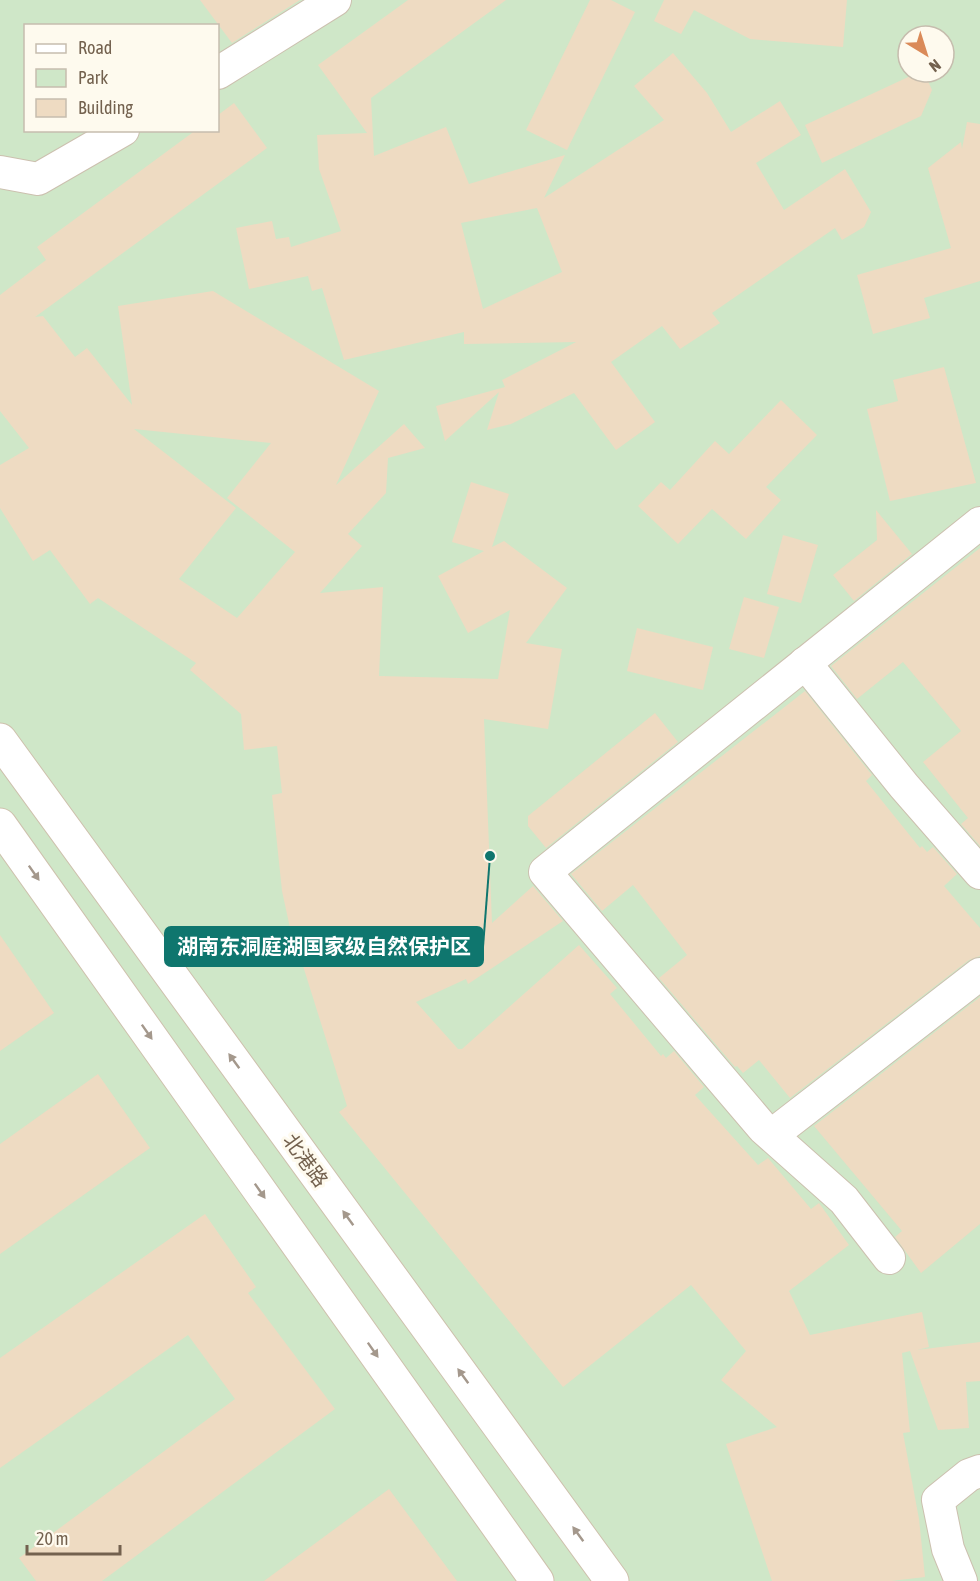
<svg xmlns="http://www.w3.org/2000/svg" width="980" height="1581" font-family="'Asap Condensed','Noto Sans SC',sans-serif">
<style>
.green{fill:#cfe7c8;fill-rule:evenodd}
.building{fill:#eedbc2;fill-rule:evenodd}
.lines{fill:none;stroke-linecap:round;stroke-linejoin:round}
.minor-casing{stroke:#ccc0af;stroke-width:34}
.secondary-casing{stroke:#cec1ad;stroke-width:35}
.minor{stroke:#fff;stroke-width:32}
.secondary{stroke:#fff;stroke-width:33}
.oneway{fill:#a4988c}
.labels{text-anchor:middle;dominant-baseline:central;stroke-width:6;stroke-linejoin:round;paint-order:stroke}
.street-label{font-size:20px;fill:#73614e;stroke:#fefaee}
.leader{fill:none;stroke:#0f766e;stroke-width:2}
.callout-dot{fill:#0f766e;stroke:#fefaee;stroke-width:2}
.callout{fill:#0f766e;stroke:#0f766e;stroke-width:2}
.callout-label{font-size:21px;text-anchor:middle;font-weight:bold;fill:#fff}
</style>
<rect width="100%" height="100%" fill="#fbf7e8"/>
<path class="green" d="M0 0H980V1581H0ZM26 26H218V130H26ZM908 36H944V72H908Z"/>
<g class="building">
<path d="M200 0H300L232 43Z"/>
<path d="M408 0H506L371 98 374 156 446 127 469 184 565 155 544 198 664 120 634 86 673 53 707 93 731 132 780 101 801 135 756 163 784 210 845 169 871 212 864 227 842 240 835 228 712 313 720 323 680 349 662 326 611 362 655 422 616 450 574 393 511 424 487 430 499 392 445 441 436 406 505 387 502 380 576 342 464 344V332L344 360 322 288 312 291 308 276 249 289 236 228 272 221 276 239 289 237 291 247 341 231 319 169 317 135 367 133 318 65ZM537 208 562 272 483 309 461 223Z"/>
<path d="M590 0H611L635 12 567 150 526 130Z"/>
<path d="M664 0H847L843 47 750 39 694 10 681 34 654 21Z"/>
<path d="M919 72H924L932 90 921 116 822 163 805 125Z"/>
<path d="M234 103 267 148 35 317 43 316 75 357 87 348 132 405 118 306 213 291 379 391 336 485 404 424 425 448 388 458 386 493 348 534 362 546 320 593 383 587 379 676 498 679 510 610 468 633 438 576 484 551 452 542 471 482 509 494 492 547 504 541 567 588 526 643 562 649 548 729 484 719 492 923 533 886 563 921 468 984 466 979 416 1002 458 1049H462L579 945 617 988 610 994 661 1056 663 1054 666 1058 674 1051 704 1087 695 1095 758 1165 768 1158 811 1209 819 1203 849 1245 789 1291 810 1335 922 1312 929 1347 917 1350 980 1342V1381L966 1382 969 1428 938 1430 910 1351 902 1353 910 1432 903 1433 919 1519 925 1577 891 1581H772L726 1444 777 1427 721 1380 746 1351 691 1285 563 1387 339 1112 347 1106 298 950 295 951 282 891 272 795 282 793 277 746 244 750 241 714 190 670 196 663 98 598 90 604 50 550 33 561 0 508V465L29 448 0 411V295L46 260 37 247 196 130H218V115ZM134 429 271 443 227 498 295 552 237 618 179 579 236 508Z"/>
<path d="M967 122 980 124V281L924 298 930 318 873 334 857 275 951 248 928 168 961 142 962 149Z"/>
<path d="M944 367 976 483 890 501 867 409 898 401 893 380Z"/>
<path d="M781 400 817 435 766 487 781 500 746 539 712 509 678 544 638 506 661 482 670 490 715 441 729 454Z"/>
<path d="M876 510 912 554 854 601 833 575 877 540Z"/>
<path d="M783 535 818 545 801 603 767 594Z"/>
<path d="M980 548V846L961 824 968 818 923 762 961 731 903 662 857 699 831 666Z"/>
<path d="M744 597 779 607 764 658 729 649Z"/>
<path d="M637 628 713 647 703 690 627 671Z"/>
<path d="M805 691 872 775 866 781 920 848 922 846 927 852 933 847 957 874 944 886 980 928V956L969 960 790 1098 759 1060 743 1073 737 1066 735 1067 659 978 687 955 633 885 602 911 571 874Z"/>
<path d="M655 713 678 742 546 848 528 826V816Z"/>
<path d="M0 935 54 1013 0 1051Z"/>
<path d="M980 997V1224L921 1273 895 1237 902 1231 814 1126Z"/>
<path d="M98 1074 150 1148 0 1254V1144Z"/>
<path d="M205 1214 256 1287 248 1293 335 1409 102 1581H36L19 1558 235 1399 188 1335 0 1468V1358Z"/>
<path d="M389 1489 457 1581H264Z"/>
</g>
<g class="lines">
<g class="minor-casing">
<g id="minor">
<path d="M218 73 335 0"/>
<path d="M0 172 38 179 123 130"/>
<path d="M805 663 904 786 980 873"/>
<path d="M772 1135 980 974"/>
<path d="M889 1258 844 1200 763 1128 545 872 980 523"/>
<path d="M961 1581 948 1549 938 1500 969 1475 980 1471"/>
</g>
</g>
<g class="secondary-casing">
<g id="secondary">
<path d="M0 740 612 1581"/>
<path d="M0 825 537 1581"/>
</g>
</g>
<use href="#minor" class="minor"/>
<use href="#secondary" class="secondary"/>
</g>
<defs><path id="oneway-solid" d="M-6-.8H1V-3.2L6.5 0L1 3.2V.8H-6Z" transform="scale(1.5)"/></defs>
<g class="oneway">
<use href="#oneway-solid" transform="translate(34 873) rotate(55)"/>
<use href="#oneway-solid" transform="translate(147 1032) rotate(55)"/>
<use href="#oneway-solid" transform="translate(234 1061) rotate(-126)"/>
<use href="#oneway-solid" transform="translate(260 1191) rotate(55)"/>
<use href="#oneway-solid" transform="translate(348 1218) rotate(-126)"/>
<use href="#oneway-solid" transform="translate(373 1350) rotate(55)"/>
<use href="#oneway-solid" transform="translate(463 1376) rotate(-126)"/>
<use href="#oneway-solid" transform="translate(578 1534) rotate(-126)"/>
</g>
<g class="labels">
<g class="street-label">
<text transform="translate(306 1160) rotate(54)">北港路</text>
</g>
</g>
<path class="leader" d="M490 856L483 947"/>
<circle class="callout-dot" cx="490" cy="856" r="6"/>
<rect class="callout" x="165" y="927" width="318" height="39" rx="6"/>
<g class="callout-label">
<text x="324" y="954">湖南东洞庭湖国家级自然保护区</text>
</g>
<rect x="24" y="24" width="195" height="108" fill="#fefaee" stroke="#c6bdae" stroke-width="1.5"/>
<rect x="36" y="44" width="30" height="9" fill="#ffffff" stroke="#c6bdae" stroke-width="1.5"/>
<text x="78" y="54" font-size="18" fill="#73614e">Road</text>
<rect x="36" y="69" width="30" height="18" fill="#cfe7c8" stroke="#c6bdae" stroke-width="1.5"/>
<text x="78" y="84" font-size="18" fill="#73614e">Park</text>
<rect x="36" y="99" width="30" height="18" fill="#eedbc2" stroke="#c6bdae" stroke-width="1.5"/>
<text x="78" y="114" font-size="18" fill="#73614e">Building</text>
<g transform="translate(926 54) rotate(142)"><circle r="28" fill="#fefaee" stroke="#c6bdae" stroke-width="1.5"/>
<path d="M0-4.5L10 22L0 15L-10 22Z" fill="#da8a58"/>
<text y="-9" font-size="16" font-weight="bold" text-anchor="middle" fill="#73614e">N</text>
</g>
<path d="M27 1545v9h93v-9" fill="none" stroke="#73614e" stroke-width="3"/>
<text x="36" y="1545" font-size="18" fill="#73614e" stroke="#fefaee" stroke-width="4.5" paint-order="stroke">20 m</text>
</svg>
